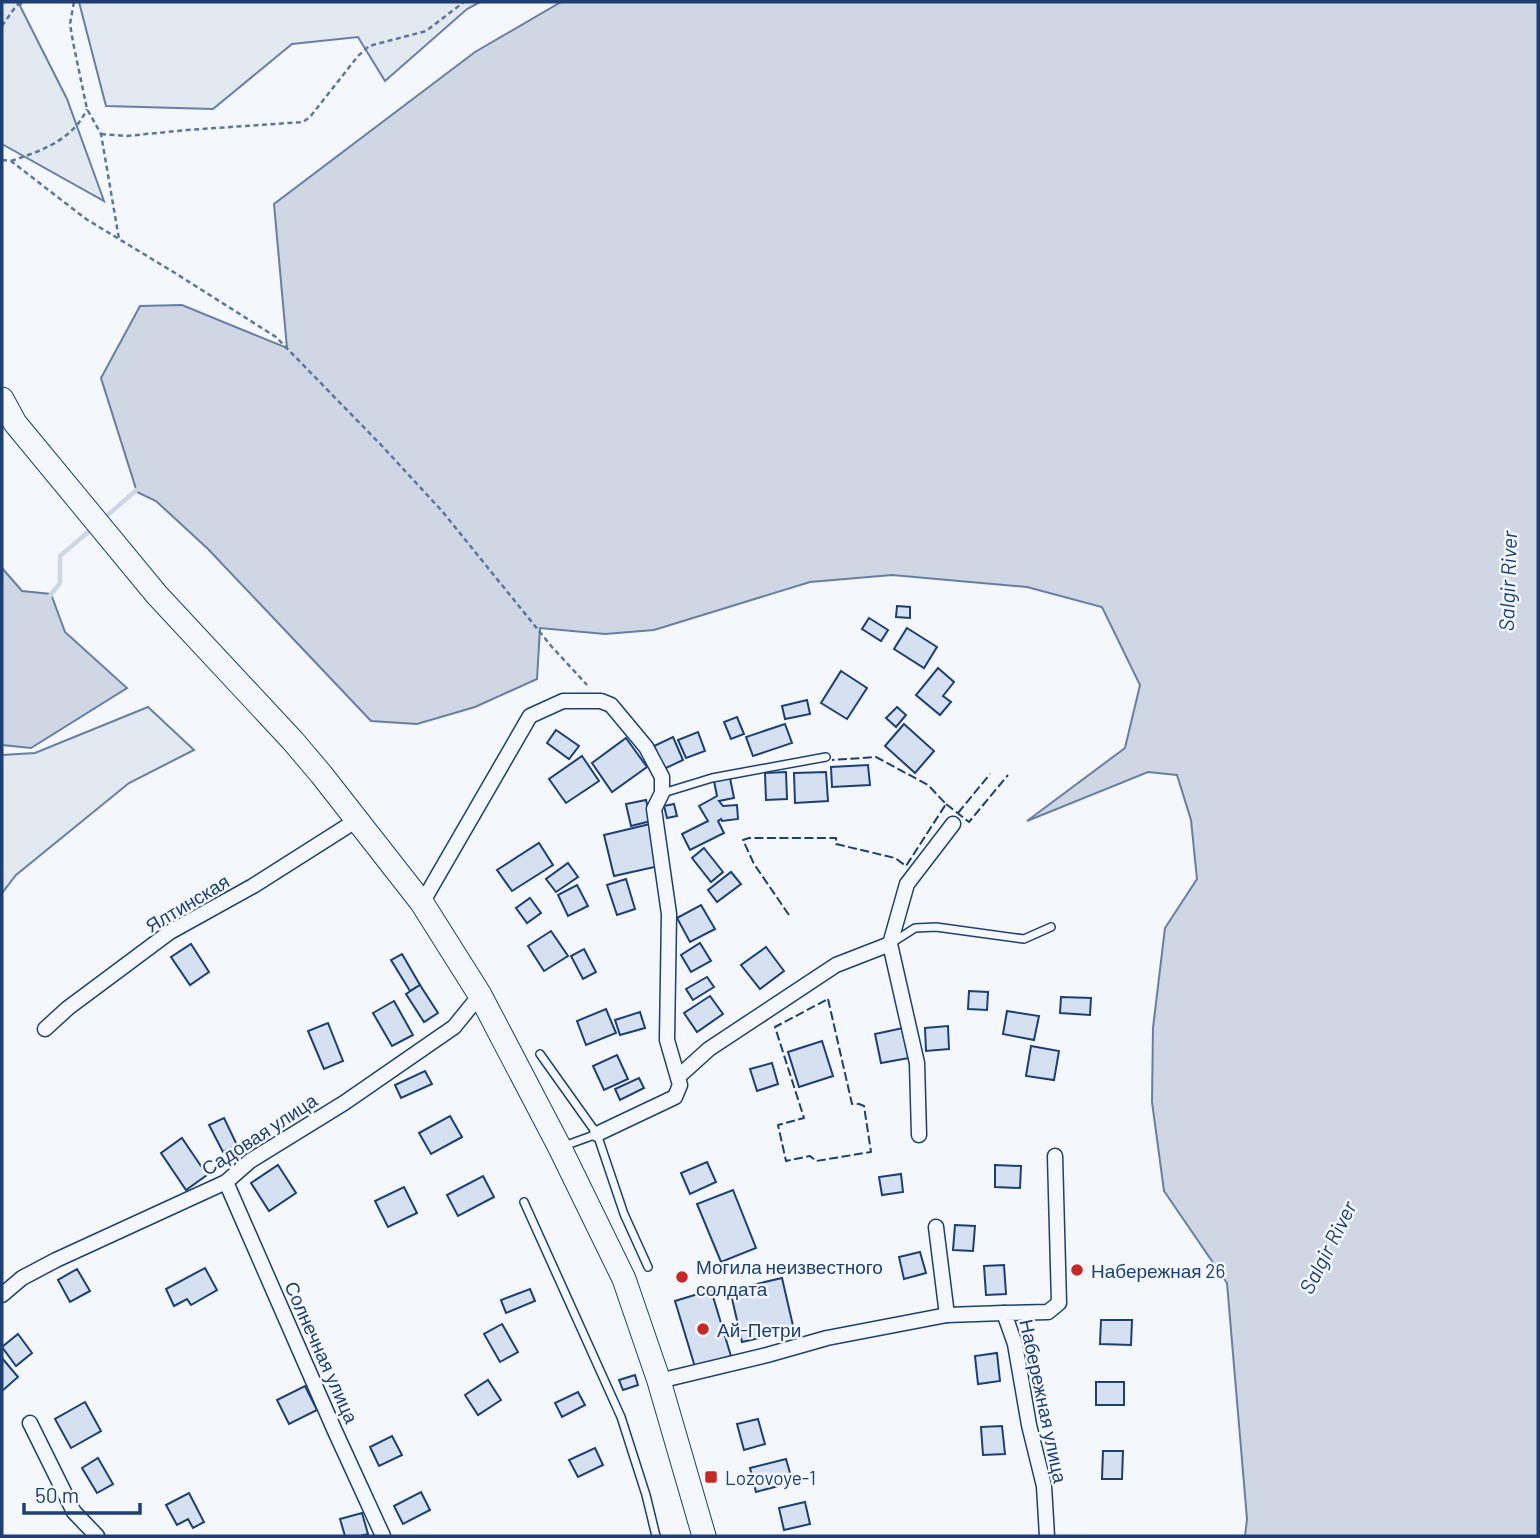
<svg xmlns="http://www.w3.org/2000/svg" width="1540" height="1538" font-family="Barlow,sans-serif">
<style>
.green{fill:#e3e9f0;stroke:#687fa3;stroke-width:2}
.water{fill:#cfd7e4;stroke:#687fa3;stroke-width:2}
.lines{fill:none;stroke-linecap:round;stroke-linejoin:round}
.stream{stroke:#cfd7e4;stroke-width:4.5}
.building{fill:#d5e0f0;stroke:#1d3f73;stroke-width:2}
.lane-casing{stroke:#1d3f73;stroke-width:10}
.street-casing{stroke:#1d3f73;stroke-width:17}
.primary-casing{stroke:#1d3f73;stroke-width:25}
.path{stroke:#5e769c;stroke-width:2.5;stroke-dasharray:5 3.5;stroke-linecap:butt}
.lane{stroke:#f4f7fb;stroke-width:7}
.street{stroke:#f4f7fb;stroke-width:14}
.primary{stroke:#f4f7fb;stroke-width:23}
.fence{stroke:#1d3f73;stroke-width:2;stroke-dasharray:9 3.5;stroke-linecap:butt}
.poi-dot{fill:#c62828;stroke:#f4f7fb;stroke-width:2.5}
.labels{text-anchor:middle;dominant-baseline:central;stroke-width:5;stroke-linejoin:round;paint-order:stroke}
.street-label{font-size:19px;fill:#1d3f73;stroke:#f4f7fb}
.poi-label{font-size:19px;fill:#1d3f73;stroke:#f4f7fb;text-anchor:start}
.water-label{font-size:21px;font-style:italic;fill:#1d3f73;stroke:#f4f7fb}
</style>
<rect width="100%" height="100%" fill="#f4f7fb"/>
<g class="green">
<path d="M2 2H22L20 6 67 99 104 201 2 144Z"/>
<path d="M79 2H480L467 9 385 81 358 37 292 44 213 109 106 106Z"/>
<path d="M148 707 194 750 129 783 16 875 2 893V755L35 753Z"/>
</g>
<g class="water">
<path d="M561 2H1538V1536H1245L1247 1519 1227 1283 1164 1191 1152 1102 1153 1028 1165 928 1197 879 1191 820 1177 775 1148 772 1027 821 1125 748 1140 685 1102 607 1027 587 892 575 810 582 654 630 605 634 540 628 537 679 475 707 417 724 371 721 208 549 156 501 137 492 101 378 140 306 182 305 287 348 274 204 475 52Z"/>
<path d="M2 568 22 591 51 594 65 632 127 688 31 748 2 745Z"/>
</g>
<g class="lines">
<g class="stream">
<path d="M103 519 139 488"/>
<path d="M49 597 60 583V556L94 527"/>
</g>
</g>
<g class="building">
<path d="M897 606 910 607V618L896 617Z"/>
<path d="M869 618 888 630 881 641 862 629Z"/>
<path d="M907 628 937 647 924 668 894 649Z"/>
<path d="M938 668 954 682 943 696 951 702 940 715 916 695Z"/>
<path d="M841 671 867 688 847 719 821 703Z"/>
<path d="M807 700 810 714 785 719 782 706Z"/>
<path d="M897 707 906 715 896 727 886 718Z"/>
<path d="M737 717 744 734 731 739 724 722Z"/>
<path d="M785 724 792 743 753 756 746 737Z"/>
<path d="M904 724 934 751 915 773 885 746Z"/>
<path d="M556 730 579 746 569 759 547 743Z"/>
<path d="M698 732 705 751 686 758 678 740Z"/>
<path d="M673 737 683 760 664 769 654 746Z"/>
<path d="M626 738 647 767 612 792 592 763Z"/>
<path d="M582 756 599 781 566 803 549 779Z"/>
<path d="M868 765 870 785 832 787 831 767Z"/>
<path d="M786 772 787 799 766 800 765 773Z"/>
<path d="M826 772 828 801 795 803 794 773Z"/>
<path d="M730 778 734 798 719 801 723 806 737 805 738 819 722 821 721 819 718 821 724 833 690 850 682 834 708 821 699 806 717 796 714 781Z"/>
<path d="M646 800 651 821 631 826 626 804Z"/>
<path d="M674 804 677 816 667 818 664 806Z"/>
<path d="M650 824 659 866 614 876 604 835Z"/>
<path d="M539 843 553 865 512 891 497 870Z"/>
<path d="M704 848 723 872 711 882 692 858Z"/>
<path d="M568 863 578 877 556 892 546 879Z"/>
<path d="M731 872 741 884 717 902 708 890Z"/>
<path d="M626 879 635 909 617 915 607 885Z"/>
<path d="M577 885 588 906 568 916 558 895Z"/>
<path d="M530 898 541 913 527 923 516 908Z"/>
<path d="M701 905 715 929 690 942 677 918Z"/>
<path d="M551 931 568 956 544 971 528 946Z"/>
<path d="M700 943 711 961 691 972 681 955Z"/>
<path d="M191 944 209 972 190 985 171 957Z"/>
<path d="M766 947 784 971 760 989 741 965Z"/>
<path d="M584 949 596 972 583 979 571 956Z"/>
<path d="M402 954 420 985 410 991 391 960Z"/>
<path d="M707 977 714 987 693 1000 686 989Z"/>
<path d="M420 985 438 1013 424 1022 406 994Z"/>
<path d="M969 991 988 992 987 1010 968 1009Z"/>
<path d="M710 996 723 1014 697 1032 684 1013Z"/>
<path d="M1061 997 1091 998 1090 1015 1060 1013Z"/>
<path d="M394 1001 413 1035 392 1046 373 1013Z"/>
<path d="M606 1009 616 1033 586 1045 577 1021Z"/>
<path d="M1007 1011 1039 1016 1034 1040 1003 1034Z"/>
<path d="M640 1012 645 1028 620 1035 615 1020Z"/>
<path d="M328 1023 343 1061 324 1069 308 1031Z"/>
<path d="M948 1026 949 1049 926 1051 925 1028Z"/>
<path d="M903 1028 909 1058 881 1063 875 1034Z"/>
<path d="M822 1041 833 1076 799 1087 788 1052Z"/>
<path d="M1031 1046 1059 1051 1054 1080 1026 1076Z"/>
<path d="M617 1055 628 1079 604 1090 593 1066Z"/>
<path d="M772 1063 778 1084 757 1091 750 1069Z"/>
<path d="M425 1071 432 1084 401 1098 395 1085Z"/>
<path d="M639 1078 644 1088 620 1100 615 1089Z"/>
<path d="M450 1116 462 1137 431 1154 419 1133Z"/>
<path d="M224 1118 237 1145 223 1152 209 1125Z"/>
<path d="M182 1138 207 1175 186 1190 161 1153Z"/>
<path d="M707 1162 716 1182 690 1194 681 1173Z"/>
<path d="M278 1165 296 1193 269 1211 251 1183Z"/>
<path d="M995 1165 1021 1166 1020 1188 995 1187Z"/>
<path d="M901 1174 903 1192 882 1195 879 1177Z"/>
<path d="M483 1176 494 1197 458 1216 447 1195Z"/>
<path d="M404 1187 417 1213 388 1227 375 1201Z"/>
<path d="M733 1190 756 1248 721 1262 697 1204Z"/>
<path d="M955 1225 975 1226 973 1251 953 1250Z"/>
<path d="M920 1252 926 1273 904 1279 899 1257Z"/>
<path d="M1004 1265 1006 1294 986 1295 984 1266Z"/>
<path d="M205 1268 217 1290 191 1305 187 1299 174 1306 166 1289Z"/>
<path d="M77 1269 90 1291 70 1302 58 1280Z"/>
<path d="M782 1278 794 1330 742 1342 730 1290Z"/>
<path d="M530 1289 535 1301 506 1313 501 1300Z"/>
<path d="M711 1290 731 1356 695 1367 675 1301Z"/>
<path d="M1101 1320H1132L1131 1345 1100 1344Z"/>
<path d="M502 1324 518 1352 500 1362 484 1334Z"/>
<path d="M18 1334 32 1353 16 1366 2 1347Z"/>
<path d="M997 1353 1000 1381 978 1384 975 1356Z"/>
<path d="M2 1358 18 1377 2 1391Z"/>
<path d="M635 1375 638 1385 623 1390 619 1380Z"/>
<path d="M488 1380 501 1400 478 1415 465 1395Z"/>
<rect x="1096" y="1382" width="28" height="23"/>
<path d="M305 1386 317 1410 289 1424 277 1400Z"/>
<path d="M578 1392 585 1405 562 1417 555 1403Z"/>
<path d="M85 1402 101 1431 71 1448 55 1419Z"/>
<path d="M758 1419 765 1444 744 1450 737 1424Z"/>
<path d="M1002 1426 1005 1454 983 1455 981 1427Z"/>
<path d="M392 1436 402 1455 379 1466 370 1447Z"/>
<path d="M595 1448 603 1465 578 1477 569 1460Z"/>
<path d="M1103 1451H1123L1122 1479H1102Z"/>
<path d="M98 1458 113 1484 97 1493 82 1468Z"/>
<path d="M786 1459 792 1480 777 1484 778 1486 756 1492 750 1468Z"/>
<path d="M421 1492 430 1510 403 1524 394 1506Z"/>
<path d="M189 1493 204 1522 193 1528 188 1519 177 1525 166 1505Z"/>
<path d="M805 1502 810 1524 784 1530 779 1508Z"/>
<path d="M362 1513 368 1534 360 1536H345L340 1519Z"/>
</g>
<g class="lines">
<g class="lane-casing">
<g id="lane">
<path d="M663 793 712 778 826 757"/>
<path d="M893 942 915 928 936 927 1024 939 1051 927"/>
<path d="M540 1054 597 1134 624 1214 648 1267"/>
<path d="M564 1146 597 1134"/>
<path d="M524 1202 621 1417 646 1495 656 1536"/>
</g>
</g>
<g class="street-casing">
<g id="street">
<path d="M422 903 530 716 563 701H601L611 705 646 747 662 777V793L654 809 669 914 667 1040 680 1085 675 1097 597 1134"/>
<path d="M45 1029 68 1008 170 932 253 886 357 820"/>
<path d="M678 1077 709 1049 836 965 890 944"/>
<path d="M919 1135 917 1063 890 944 907 884 953 824"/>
<path d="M226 1182 334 1429 383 1536"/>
<path d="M936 1227 947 1315"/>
<path d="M2 1295 22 1278 56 1260 226 1182 250 1161 344 1103 454 1027 480 995"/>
<path d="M659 1381 767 1355 827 1338 947 1315 1004 1313"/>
<path d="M30 1423 74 1512 97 1536"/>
<path d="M1047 1536 1044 1486 1029 1425 1015 1344 1004 1313 1048 1312 1059 1303 1055 1156"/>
</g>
</g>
<g class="primary-casing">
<path id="primary" d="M2 399 15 423 157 595 293 741 321 774 422 903 480 995 560 1148 624 1279 659 1381 704 1536"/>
</g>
<g class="path">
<path d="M74 2 70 24 73 42 87 109 101 134 119 239"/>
<path d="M2 26 16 6 22 2"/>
<path d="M101 134 127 136 187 130 303 122 310 117 358 56 369 46 426 31 464 2"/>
<path d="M2 160 11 161 86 219 175 273 276 337 383 447 442 511 552 647 587 685"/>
<path d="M11 161C41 151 73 140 87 109"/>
</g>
<use href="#lane" class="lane"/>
<use href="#street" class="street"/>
<use href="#primary" class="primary"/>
<g class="fence">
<path d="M946 804 969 822 1008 775"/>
<path d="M958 813 990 774"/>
<path d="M789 915 754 864 743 840 749 838H836V844L895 858 906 866 946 804 928 785 876 757 832 760"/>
<path d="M828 999 852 1104H859L864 1106 871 1152 816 1161 810 1156 786 1161 778 1125 804 1118 775 1027Z"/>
</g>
</g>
<g class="poi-dot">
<circle cx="1077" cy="1270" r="7"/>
<circle cx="682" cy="1277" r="7"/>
<circle cx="703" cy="1329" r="7"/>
<rect x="704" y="1470" width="14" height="14" rx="3.5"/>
</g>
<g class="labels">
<g class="street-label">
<text transform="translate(187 903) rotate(-31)">Ялтинская</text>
<text transform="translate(259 1134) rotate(-33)">Садовая улица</text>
<text transform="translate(322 1352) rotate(66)">Солнечная улица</text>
<text transform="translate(1044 1401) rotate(78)">Набережная улица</text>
</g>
<g class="poi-label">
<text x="696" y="1266">Могила неизвестного<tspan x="696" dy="22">солдата</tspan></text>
<text x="1091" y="1270">Набережная 26</text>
<text x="717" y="1329">Ай-Петри</text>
<text x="725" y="1477">Lozovoye-1</text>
</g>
<g class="water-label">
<text transform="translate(1507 581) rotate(-88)">Salgir River</text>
<text transform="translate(1327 1247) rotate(-63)">Salgir River</text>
</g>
</g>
<rect width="1540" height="1538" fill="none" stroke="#1d3f73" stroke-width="7"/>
<path d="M24 1503v10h116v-10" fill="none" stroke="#1d3f73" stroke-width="3.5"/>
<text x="35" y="1503" font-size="21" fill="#1d3f73" stroke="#f4f7fb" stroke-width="5" paint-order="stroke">50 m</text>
</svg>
